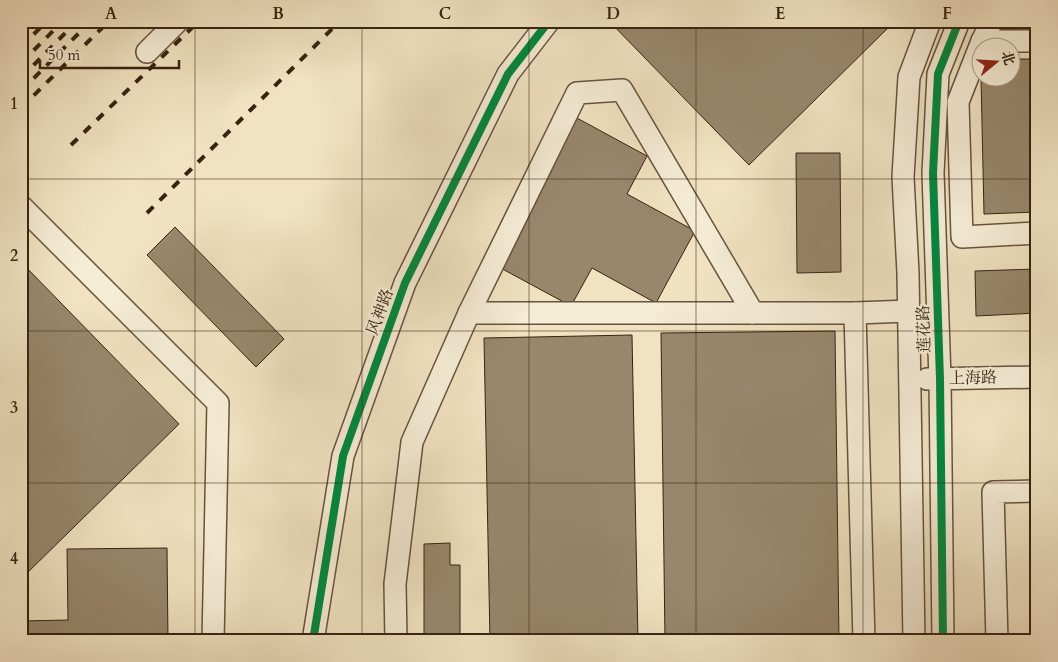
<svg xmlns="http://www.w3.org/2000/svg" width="1058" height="662" font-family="Cardo,'Noto Serif SC',serif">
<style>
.building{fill:#98876d;stroke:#382311}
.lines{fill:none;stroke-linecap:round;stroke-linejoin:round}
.minor-casing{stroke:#66533d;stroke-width:24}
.minor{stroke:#f6edd7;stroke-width:21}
.rail{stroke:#382311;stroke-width:4;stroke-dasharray:9 9;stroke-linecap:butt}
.cycleway-casing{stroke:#f6edd7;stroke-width:11}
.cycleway{stroke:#00873e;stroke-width:8}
.grid{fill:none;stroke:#382311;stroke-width:1;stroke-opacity:0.55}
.labels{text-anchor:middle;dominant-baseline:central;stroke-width:5;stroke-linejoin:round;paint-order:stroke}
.street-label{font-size:16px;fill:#382311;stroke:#f6edd7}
.neatline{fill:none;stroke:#382311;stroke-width:2}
.grid-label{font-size:16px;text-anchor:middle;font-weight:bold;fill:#382311}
</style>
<rect width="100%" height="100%" fill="#f1e3c2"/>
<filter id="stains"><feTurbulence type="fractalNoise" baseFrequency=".004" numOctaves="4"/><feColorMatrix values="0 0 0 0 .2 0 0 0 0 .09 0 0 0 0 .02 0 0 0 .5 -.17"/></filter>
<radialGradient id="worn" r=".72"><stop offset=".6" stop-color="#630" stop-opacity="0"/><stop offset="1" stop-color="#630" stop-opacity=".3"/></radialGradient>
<g class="building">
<path d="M609 21H885L890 26 749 165Z"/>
<rect x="1023" y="21" width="14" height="9"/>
<path d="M1010 59H1037V212L984 214 981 78H1010Z"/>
<path d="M575 117 647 156 627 194 695 231 656 303 592 268 571 306 495 265Z"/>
<path d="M796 153H840L841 272 797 273Z"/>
<path d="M175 227 284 339 256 367 147 255Z"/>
<path d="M21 262 179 424 21 579Z"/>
<path d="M1037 269V313L976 316 975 271Z"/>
<path d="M835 331 839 641H665L661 333Z"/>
<path d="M632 335 638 641H490L484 338Z"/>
<path d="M450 543V565H460V641H424V544Z"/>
<path d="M167 548 168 641H21V621L68 620 67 549Z"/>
</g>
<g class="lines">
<g class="minor-casing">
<g id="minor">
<path d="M992 21 982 41 958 102 962 237 1037 233"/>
<path d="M982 41H1037"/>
<path d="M147 52 178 21"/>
<path d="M21 206 218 403 213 641"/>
<path d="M469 313 577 93 622 90 753 313"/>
<path d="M855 313 864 641"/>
<path d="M927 379 1037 377"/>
<path d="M313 641 343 456 405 283 508 74 549 21"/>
<path d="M396 641 395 584 412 442 469 313H855L909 311"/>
<path d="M914 641 908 273 903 177 909 77 930 21"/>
<path d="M943 641 940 379 933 173 938 74 959 21"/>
<path d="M997 641 993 492 1037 491"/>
</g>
</g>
<use href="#minor" class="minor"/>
<g class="rail">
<path d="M21 47 47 21"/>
<path d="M21 63 63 21"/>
<path d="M21 78 77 21"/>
<path d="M21 91 91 21"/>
<path d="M21 108 109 21"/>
<path d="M71 145 199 21"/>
<path d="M147 213 340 21"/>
</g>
<g class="cycleway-casing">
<g id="cycleway">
<path d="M313 641 343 456 405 283 508 74 549 21"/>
<path d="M943 641 940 379 933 173 938 74 959 21"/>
</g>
</g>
<use href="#cycleway" class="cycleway"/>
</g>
<path class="grid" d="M195 21V641M362 21V641M529 21V641M696 21V641M863 21V641M21 179H1037M21 331H1037M21 483H1037"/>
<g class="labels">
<g class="street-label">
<text transform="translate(380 312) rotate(-70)">风神路</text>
<text transform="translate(924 329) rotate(-92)">莲花路</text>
<text transform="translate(973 378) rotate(-1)">上海路</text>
</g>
</g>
<rect width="1058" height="662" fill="none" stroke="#f1e3c2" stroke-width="55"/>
<g transform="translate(996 62) rotate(72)"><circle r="24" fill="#f6edd7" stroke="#aa9c88"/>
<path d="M0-4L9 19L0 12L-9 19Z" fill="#8f2418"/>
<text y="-8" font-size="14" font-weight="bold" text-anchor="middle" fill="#382311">北</text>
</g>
<path d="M40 60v8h139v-8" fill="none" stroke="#382311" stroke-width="2.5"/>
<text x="48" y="60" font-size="15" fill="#382311" stroke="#f6edd7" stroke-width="4" paint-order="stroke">50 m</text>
<rect x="28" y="28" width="1002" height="606" class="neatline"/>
<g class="grid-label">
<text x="111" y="19">A</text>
<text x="278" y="19">B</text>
<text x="445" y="19">C</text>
<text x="613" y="19">D</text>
<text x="780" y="19">E</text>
<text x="947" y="19">F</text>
<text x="14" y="109">1</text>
<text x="14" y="261">2</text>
<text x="14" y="413">3</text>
<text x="14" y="564">4</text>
</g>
<rect width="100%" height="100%" filter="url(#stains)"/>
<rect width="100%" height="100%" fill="url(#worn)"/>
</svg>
